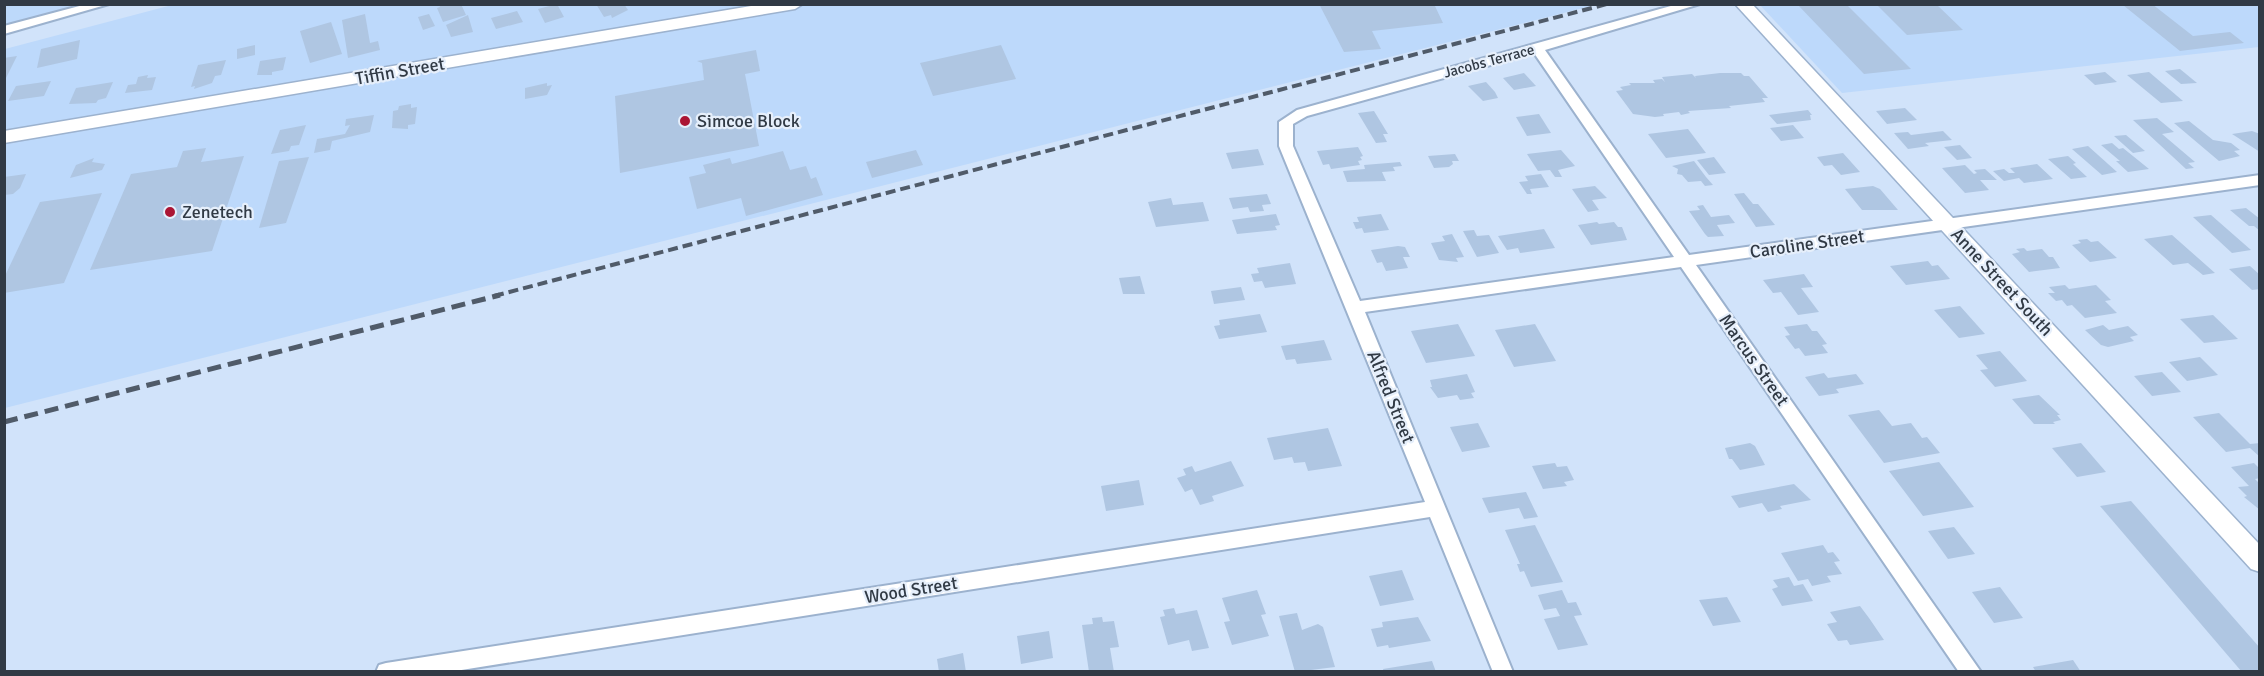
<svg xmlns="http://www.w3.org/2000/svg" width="2264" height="676" font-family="Signika,sans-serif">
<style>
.built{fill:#bdd9fb}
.building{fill:#afc6e2}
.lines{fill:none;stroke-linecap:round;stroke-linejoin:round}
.minor-casing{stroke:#9cb2ce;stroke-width:4}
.tertiary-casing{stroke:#9cb2ce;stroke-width:3}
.minor{fill:#fff;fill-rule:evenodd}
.tertiary{fill:#fff;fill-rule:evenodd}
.rail-far1{stroke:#505b69;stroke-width:4;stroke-dasharray:10 5;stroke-linecap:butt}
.rail{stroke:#505b69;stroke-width:5;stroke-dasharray:14 7;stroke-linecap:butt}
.poi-dot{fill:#ab1534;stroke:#e6effb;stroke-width:2}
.labels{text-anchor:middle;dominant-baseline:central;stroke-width:4.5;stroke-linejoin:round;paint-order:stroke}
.far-street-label{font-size:15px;fill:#313a45;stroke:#e6effb}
.street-label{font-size:18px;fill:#313a45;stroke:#e6effb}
.poi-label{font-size:18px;fill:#313a45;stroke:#e6effb;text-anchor:start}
</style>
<rect width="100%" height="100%" fill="#d1e3fa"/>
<g class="built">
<path d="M5 5H86L5 26Z"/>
<path d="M172 5H1595L5 408V49Z"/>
<path d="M1760 5H2259V47L1842 93Z"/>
</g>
<g class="building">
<path d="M439 4H461L466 15 443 22 437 8 440 7Z"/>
<path d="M557 4 564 17 545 23 538 9Z"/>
<path d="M596 4H624L628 10 612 18 611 15 604 17Z"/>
<path d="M1319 4H1434L1443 23 1372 31 1381 49 1344 52Z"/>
<path d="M1797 4H1846L1911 69 1864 74Z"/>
<path d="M1876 4H1936L1963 30 1907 35Z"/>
<path d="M2152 4 2193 36 2230 32 2244 43 2180 51 2123 5Z"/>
<path d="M517 11 523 22 496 29 491 18Z"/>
<path d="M365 14 370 43 378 41 380 50 348 58 342 20Z"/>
<path d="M429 14 435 26 423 30 418 17Z"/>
<path d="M468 15 473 32 451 37 446 25Z"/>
<path d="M331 22 342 54 310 63 300 31Z"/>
<path d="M80 40 77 59 37 68 41 49Z"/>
<path d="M255 45V55L237 59V49Z"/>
<path d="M1001 45 1016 79 933 96 920 63Z"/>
<path d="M756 50 760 71 745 74 759 146 620 173 615 96 704 80 702 63 697 61Z"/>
<path d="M17 56 4 82V58Z"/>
<path d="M286 57 283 70 272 72V75H257L260 61Z"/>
<path d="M226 60 221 75 215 76 212 83 194 89 195 86 191 87 198 65Z"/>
<path d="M2180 69 2197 83 2181 84 2165 71Z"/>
<path d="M2105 72 2117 82 2095 85 2084 75Z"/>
<path d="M2149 72 2183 101 2161 103 2127 75Z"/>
<path d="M1524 73 1536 86 1514 90 1503 78Z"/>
<path d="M1720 73H1741L1744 76H1749L1768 98H1762L1765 102 1729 106 1731 108 1688 111 1690 113 1681 115 1679 112 1663 114 1664 116 1655 117 1633 114 1616 91 1623 90 1620 87 1631 85 1629 83H1655L1653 80 1662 79 1665 82 1662 77 1692 74 1696 78 1695 76Z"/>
<path d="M148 75 147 78 156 77 152 90 125 93 128 85 136 84 138 77Z"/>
<path d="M51 81 44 96 8 101 16 86Z"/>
<path d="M113 82 106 98 98 100 96 103 69 104 76 88Z"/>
<path d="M1486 82 1495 92 1498 98 1483 101 1468 86Z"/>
<path d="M547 83V86L552 85 547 95 525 99V88Z"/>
<path d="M411 104V108L417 107 415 124 408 125V129L392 128 393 111 398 110 399 106Z"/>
<path d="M1905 108 1917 120 1887 124 1876 111Z"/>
<path d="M1808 110 1812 115H1810L1811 120 1777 124 1769 115Z"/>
<path d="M1374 111 1388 134H1383L1387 142 1376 143 1358 113Z"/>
<path d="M1539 114 1551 133 1527 136 1516 117Z"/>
<path d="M374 115 370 132 332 141 330 150 314 153 317 139 345 134 350 125 345 126 346 119Z"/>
<path d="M2157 118 2174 132 2162 134 2195 162 2188 163 2194 168 2186 169 2133 120Z"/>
<path d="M2189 121 2213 140 2231 143 2240 150 2234 151 2240 156 2219 161 2174 123Z"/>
<path d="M306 125 299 145 291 146 289 151 271 154 280 130Z"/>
<path d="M1793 125 1804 138 1781 141 1770 128Z"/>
<path d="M1688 129 1706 153 1666 158 1648 134Z"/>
<path d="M1943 131 1952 140 1925 143 1929 146 1908 149 1894 133 1908 132 1911 135Z"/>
<path d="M2252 131 2260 134V152L2232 134Z"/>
<path d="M2126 135 2145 151 2133 153 2114 136Z"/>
<path d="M2112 143 2119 149 2123 148 2149 169 2128 172 2116 161H2120L2101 145Z"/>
<path d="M1960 145 1972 158 1957 160 1944 147Z"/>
<path d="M2088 146 2117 172 2102 175 2072 149Z"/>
<path d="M1358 147 1363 156 1360 157 1362 160 1358 161 1360 165 1331 169 1329 164 1323 165 1317 151Z"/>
<path d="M206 148 201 162 244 156 212 251 90 270 131 174 177 167 183 151Z"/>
<path d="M1258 149 1264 165 1232 169 1226 153Z"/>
<path d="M916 150 923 165 872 178 866 162Z"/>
<path d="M1561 150 1575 166 1558 170 1562 177H1555L1550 170 1538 171 1527 154Z"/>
<path d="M783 151 790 170 806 166 811 179 816 177 823 195 746 216 741 198 697 209 689 177 706 173 703 165 730 158 732 164Z"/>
<path d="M1843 153 1860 172 1841 175 1832 165 1824 166 1817 157Z"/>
<path d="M1455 154 1459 161H1452L1453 164 1449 167 1434 168 1428 156Z"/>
<path d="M2068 156 2076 163 2073 164 2087 177 2071 179 2048 159Z"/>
<path d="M309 157 286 223 259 228 279 161Z"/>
<path d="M1714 157 1726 173 1709 175 1697 160Z"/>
<path d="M94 158 92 162 105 164 102 170 70 178 76 165Z"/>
<path d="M1694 161 1706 177 1713 185 1705 186 1701 181 1688 182 1682 175 1677 174 1678 169 1672 166Z"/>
<path d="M1400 162 1402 166 1393 167 1395 171 1382 172 1386 181 1347 182 1343 171 1365 169 1364 165Z"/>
<path d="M2037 164 2053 179 2024 183 2019 178 2004 181 1993 171 2004 169 2009 173H2015L2010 168Z"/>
<path d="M1965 165 1974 174 1977 173 1974 170 1985 169 1997 180H1980L1989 190 1965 193 1942 168Z"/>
<path d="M26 174 20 188 13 194 4 195V177Z"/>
<path d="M1541 174 1549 187 1530 189 1532 194H1527L1519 182 1528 181 1525 176Z"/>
<path d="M1595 186 1607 198 1592 200 1599 210 1588 212 1572 189Z"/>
<path d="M1873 186 1880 189 1898 210H1862L1845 189Z"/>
<path d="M102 193 64 283 4 293V278L40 202Z"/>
<path d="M1744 193 1753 204H1758L1775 225 1756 227 1734 194Z"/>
<path d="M1267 194 1271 204 1262 205 1264 211 1250 212 1248 207 1233 209 1229 198Z"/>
<path d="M1171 198 1173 205 1203 202 1209 221 1156 227 1148 202Z"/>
<path d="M1703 205 1711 217 1729 215 1735 223 1717 225 1724 236 1708 237 1705 234 1689 211 1700 210 1697 206Z"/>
<path d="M2246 208 2260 219V231L2254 226H2249L2230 210Z"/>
<path d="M1276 214 1280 225 1275 226 1277 230 1237 234 1232 220Z"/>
<path d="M1381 214 1389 230 1364 233 1362 228 1356 229 1353 222H1359L1357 217Z"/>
<path d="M2211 215 2251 250 2232 253 2193 217Z"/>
<path d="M1597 222 1599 224 1614 222 1618 227H1622L1627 240 1591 245 1578 225Z"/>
<path d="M1544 229 1555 248 1520 253 1518 248 1507 250 1498 236Z"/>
<path d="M1474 230 1477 236 1489 235 1499 253 1477 257 1463 231Z"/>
<path d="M1452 234 1464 257 1456 258 1458 262 1439 260 1431 243 1445 241 1442 236Z"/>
<path d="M2172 235 2215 273 2203 275 2188 263 2173 265 2144 239Z"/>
<path d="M2087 239 2091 242 2098 241 2117 258 2090 262 2072 245 2081 243 2078 240Z"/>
<path d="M1398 246 1405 247 1410 257H1403L1408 268 1386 271 1382 262 1377 263 1371 250Z"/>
<path d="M2024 248 2027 251 2042 249 2049 257H2053L2060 268 2029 272 2012 254 2020 252 2016 249Z"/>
<path d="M1928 261 1932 266 1938 265 1950 279 1906 285 1890 266Z"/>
<path d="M1290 263 1296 284 1265 288 1262 281 1254 282 1251 274 1259 273 1257 268Z"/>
<path d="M2250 266 2260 275V289L2252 290 2229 269Z"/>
<path d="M1804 274 1813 287 1801 288 1819 312 1798 315 1781 292 1773 293 1763 280Z"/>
<path d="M1140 276 1145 294H1123L1119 278Z"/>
<path d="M2065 285 2069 289 2096 285 2111 300 2105 301 2117 313 2085 318 2072 305 2067 306 2062 300 2056 301 2048 293H2055L2049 287Z"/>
<path d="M1241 287 1245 300 1214 304 1211 291Z"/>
<path d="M1960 306 1985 334 1959 338 1934 310Z"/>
<path d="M1260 314 1267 332 1219 339 1214 326 1220 325 1219 320Z"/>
<path d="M2213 315 2238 339 2204 343 2180 319Z"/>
<path d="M1458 324 1475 356 1426 363 1411 331Z"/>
<path d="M1535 324 1556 361 1514 367 1495 330Z"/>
<path d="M1807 324 1812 331H1817L1827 344 1822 345 1828 353 1805 356 1799 348 1795 349 1785 336 1790 335 1784 327Z"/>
<path d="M2103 325 2109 330 2128 326 2138 335 2130 337 2134 341 2108 347 2101 345 2085 330Z"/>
<path d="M1324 340 1332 360 1297 364 1295 359 1286 360 1281 346Z"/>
<path d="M2000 351 2027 381 1995 387 1980 370 1988 369 1976 355Z"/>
<path d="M2200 357 2218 375 2187 381 2169 362Z"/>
<path d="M2162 372 2181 392 2152 396 2134 376Z"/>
<path d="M1824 373 1828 378 1856 374 1864 384 1836 389 1839 393 1819 396 1805 377Z"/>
<path d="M1467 374 1475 392 1471 393 1474 398 1460 400 1457 395 1438 398 1430 387H1432L1430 380Z"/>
<path d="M2039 395 2060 415H2057L2061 420 2053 422 2055 424H2034L2012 399Z"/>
<path d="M1879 410 1892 426 1911 423 1922 438 1927 437 1940 453 1884 463 1848 415Z"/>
<path d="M2219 413 2250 444 2260 443V457L2250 448 2226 452 2193 417Z"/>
<path d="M1478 423 1490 447 1462 452 1450 427Z"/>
<path d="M1328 428 1342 466 1308 471 1305 462 1294 463 1292 457 1274 460 1267 438Z"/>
<path d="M1750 443 1755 446 1765 465 1740 470 1732 459H1729L1725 448Z"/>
<path d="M2081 443 2106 472 2077 477 2052 448Z"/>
<path d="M1231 461 1244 486 1212 496 1214 501 1200 505 1192 489 1185 492 1177 478 1186 475 1183 469 1192 466 1195 472Z"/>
<path d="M1939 462 1957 485 1974 507 1923 516 1889 471Z"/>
<path d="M1555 463 1557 467 1567 466 1574 480 1564 482 1567 486 1543 489 1532 466Z"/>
<path d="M2254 463 2260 469V478L2255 479 2260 484V510L2244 497 2247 496 2238 487 2249 486 2231 467Z"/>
<path d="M1139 480 1144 505 1106 511 1101 486Z"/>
<path d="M1794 484 1811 500 1780 506 1782 509 1768 512 1762 503 1739 508 1731 496Z"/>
<path d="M1526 492 1538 517 1524 519 1519 508 1489 513 1482 498Z"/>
<path d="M2131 501 2260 648V672H2242L2100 506Z"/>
<path d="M1535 525 1563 582 1531 587 1524 571 1520 572 1517 564H1520L1505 530Z"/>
<path d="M1954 527 1975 554 1948 559 1928 531Z"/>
<path d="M1823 545 1828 553 1833 552 1840 561 1834 562 1842 574 1827 576 1831 582 1812 586 1808 579 1798 581 1781 553Z"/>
<path d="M1402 570 1414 600 1380 606 1369 576Z"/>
<path d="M1789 577 1794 586 1803 584 1813 601 1782 606 1772 589 1778 587 1773 580Z"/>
<path d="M2000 587 2023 618 1994 623 1972 592Z"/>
<path d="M1257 590 1266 614 1261 615 1269 636 1232 645 1224 622 1230 621 1222 598Z"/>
<path d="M1562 590 1568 603 1576 602 1582 615 1574 616 1588 645 1558 650 1544 619 1560 616 1556 608 1544 610 1538 595Z"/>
<path d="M1727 597 1741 622 1713 626 1699 600Z"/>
<path d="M1860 606 1869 618 1884 640 1850 645 1847 640 1838 641 1827 624 1837 622 1830 612Z"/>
<path d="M1174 608 1176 614 1197 610 1209 648 1192 651 1189 640 1168 645 1160 617 1165 616 1163 610Z"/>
<path d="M1297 613 1302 630 1318 624 1323 627 1335 667 1295 672 1279 616Z"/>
<path d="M1102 617 1103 622 1114 621 1119 647 1110 648 1114 672H1089L1082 625 1093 624 1092 618Z"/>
<path d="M1418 617 1431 641 1389 648 1388 645 1377 647 1371 629 1383 627 1382 622Z"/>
<path d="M1049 631 1053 658 1021 664 1017 636Z"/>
<path d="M963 653 966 672H939L937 659Z"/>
<path d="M2073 660 2081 672H2036L2033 667Z"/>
<path d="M1432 661 1436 672H1384L1383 669Z"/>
</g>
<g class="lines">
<g class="minor-casing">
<g id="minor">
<path d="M87 4H109L4 34V26Z"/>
<path d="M1678 4H1700L1545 50 1689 255 2260 175V185L1696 265 1981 672H1959L1681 267 1365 312 1513 672H1493L1430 517 449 672H376L379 665 386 663 1425 502 1279 146V122L1297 110ZM1534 53 1674 257 1360 301 1293 146V124L1307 116Z"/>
</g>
</g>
<g class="tertiary-casing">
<g id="tertiary">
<path d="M763 4H803L795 9 4 143V131Z"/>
<path d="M1735 4H1752L2260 545V572L2251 569Z"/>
</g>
</g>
<use href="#minor" class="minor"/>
<use href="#tertiary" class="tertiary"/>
<path class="rail-far1" d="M494 296 1607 4"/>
<path class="rail" d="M4 422 500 295"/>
</g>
<g class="poi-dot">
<circle cx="685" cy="121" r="6"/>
<circle cx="170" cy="212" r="6"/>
</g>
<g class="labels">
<g class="far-street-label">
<text transform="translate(1489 61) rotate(-15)">Jacobs Terrace</text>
</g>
<g class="street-label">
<text transform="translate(400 71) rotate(-10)">Tiffin Street</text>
<text transform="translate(1807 244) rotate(-8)">Caroline Street</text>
<text transform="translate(2002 282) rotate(47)">Anne Street South</text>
<text transform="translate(1754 360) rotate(55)">Marcus Street</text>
<text transform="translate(1391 397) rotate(68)">Alfred Street</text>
<text transform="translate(911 590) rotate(-9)">Wood Street</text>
</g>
<g class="poi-label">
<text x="697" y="121">Simcoe Block</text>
<text x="182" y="212">Zenetech</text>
</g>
</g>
<rect width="2264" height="676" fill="none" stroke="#313a45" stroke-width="12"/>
</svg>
